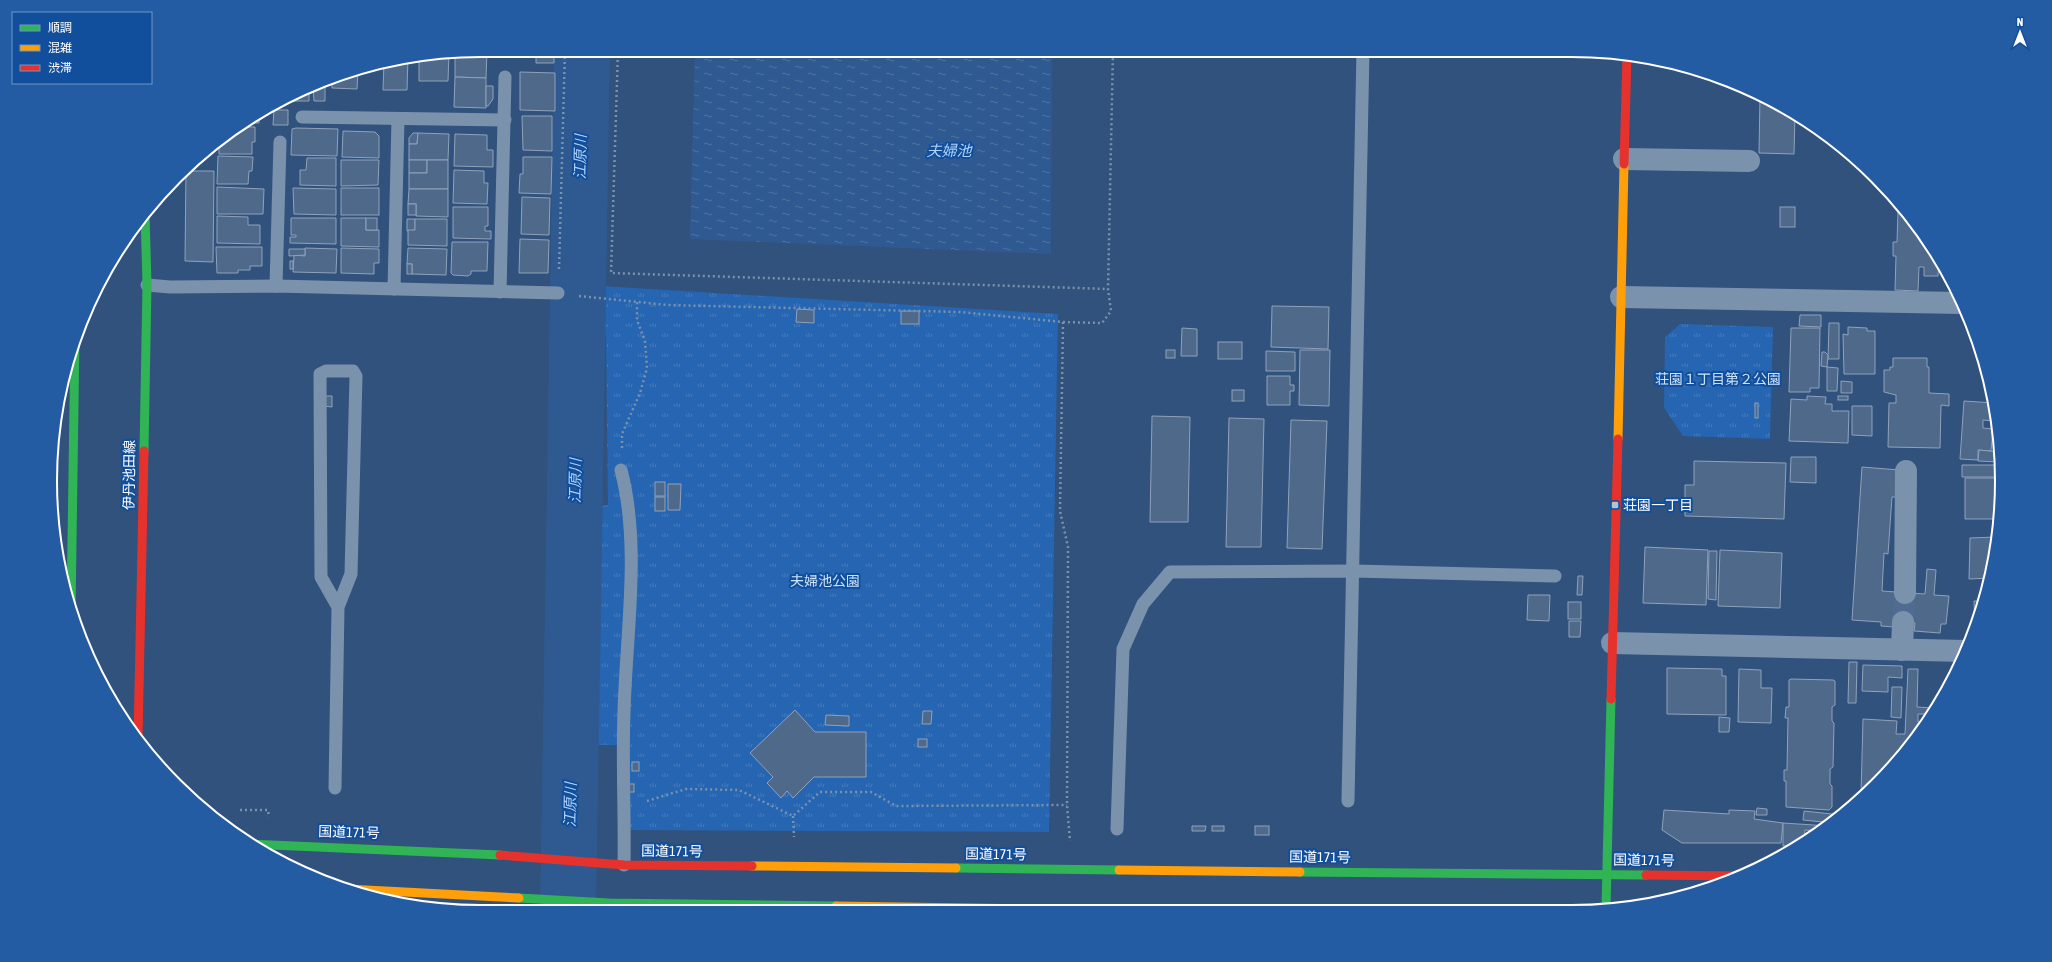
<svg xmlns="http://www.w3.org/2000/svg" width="2052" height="962" font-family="'Asap Condensed','Noto Sans JP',sans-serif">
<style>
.park{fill:url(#park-tufts)}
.water{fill:url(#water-ripples)}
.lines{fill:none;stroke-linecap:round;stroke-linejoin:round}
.river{stroke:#2f5a91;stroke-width:56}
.building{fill:#4e698a;stroke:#8fa2bb}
.street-tunnel{stroke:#4f6c90;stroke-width:22;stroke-dasharray:22 11;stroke-linecap:butt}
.path{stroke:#7b92ad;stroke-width:2.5;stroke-dasharray:2 3;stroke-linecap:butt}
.lane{stroke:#7b92ad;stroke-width:13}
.street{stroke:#7b92ad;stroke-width:22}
.fast{stroke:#30b455;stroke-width:9}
.slow{stroke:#ff9f0a;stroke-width:9}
.jam{stroke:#e5322d;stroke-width:9}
.poi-dot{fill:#b7c2d1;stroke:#114e9b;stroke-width:1.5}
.labels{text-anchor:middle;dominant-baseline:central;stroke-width:4;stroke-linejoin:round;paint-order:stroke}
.park-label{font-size:14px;fill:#cce3fe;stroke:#114e9b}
.street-label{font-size:14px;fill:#fff;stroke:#114e9b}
.poi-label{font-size:14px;fill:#fff;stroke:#114e9b;text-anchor:start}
.water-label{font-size:15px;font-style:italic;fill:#b0d3fb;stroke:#114e9b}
.rim{fill:none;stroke:#fff;stroke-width:2}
</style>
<defs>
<pattern id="park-tufts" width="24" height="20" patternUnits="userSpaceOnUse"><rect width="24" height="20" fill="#2565b1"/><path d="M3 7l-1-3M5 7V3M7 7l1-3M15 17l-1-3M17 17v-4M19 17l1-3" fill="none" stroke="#467cbd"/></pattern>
<pattern id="water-ripples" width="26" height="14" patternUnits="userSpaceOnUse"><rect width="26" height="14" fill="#2f5a91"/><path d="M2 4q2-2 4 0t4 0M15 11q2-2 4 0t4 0" fill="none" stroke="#4e73a2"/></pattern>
</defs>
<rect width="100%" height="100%" fill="#30527c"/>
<g class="park">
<path d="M601 286 1058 314 1049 832 620 830 619 745H595L597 506 608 505 606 338 600 303Z"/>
<path d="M1680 324 1773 327 1770 439 1683 436 1664 408 1665 337Z"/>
</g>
<path class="water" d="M695 50H1052L1051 254 690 239Z"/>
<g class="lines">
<path class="river" d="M568 912 582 50"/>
</g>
<g class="building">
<path d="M527 50H554V63H536V54H526Z"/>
<path d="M475 51H487L486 78 455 77V53Z"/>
<path d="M449 53 448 81H419V56Z"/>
<path d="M408 57 407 90H383L384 62Z"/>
<path d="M358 69 357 89 332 88V78Z"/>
<path d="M520 72 555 73V111L520 110Z"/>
<path d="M455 77 486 78V108L454 107Z"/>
<path d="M325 81V101H314L313 86Z"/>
<path d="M486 86H493V99L488 106H486Z"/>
<path d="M309 88V101H289V97Z"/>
<path d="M1760 96 1795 114 1794 154 1759 153Z"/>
<path d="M274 110H288V125H273Z"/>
<path d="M259 113V123H245Z"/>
<path d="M522 116H552V151L523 150Z"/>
<path d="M239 127H255V142H252V154H219V141Z"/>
<path d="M296 128 338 129 337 156 291 155 292 129Z"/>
<path d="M343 131 375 132 379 136V158L342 157Z"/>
<path d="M413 133H418L417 144H409V138Z"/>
<path d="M418 133 449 134 448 160H409V144H417Z"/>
<path d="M455 134 487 135V150H493V167L454 166Z"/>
<path d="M218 156 253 157 252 171H249L248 184H217Z"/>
<path d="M523 157H552L551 194 519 193 520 174H523Z"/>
<path d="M307 158H336V186L300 185V170H306Z"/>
<path d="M341 160H379L378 185 341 186Z"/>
<rect x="409" y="160" width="18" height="13"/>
<path d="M427 160H448V189H409V173H427Z"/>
<path d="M454 170 484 171V183H488L487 204 453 203Z"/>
<path d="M186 171H214L213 262 185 261Z"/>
<path d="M217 187 264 189 263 214H217Z"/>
<path d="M293 188 336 189V215L294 214Z"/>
<rect x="341" y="188" width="38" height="27"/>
<path d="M409 189H448V217L416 216V204H408Z"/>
<path d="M522 197 550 198 549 235 521 234Z"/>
<rect x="408" y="204" width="8" height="11"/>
<path d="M453 207H488V226H485V231H491V239L453 238Z"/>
<rect x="1780" y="207" width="15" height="20"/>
<path d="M1898 212H1905L1929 241 1939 259 1938 276H1924V267H1919L1918 291 1895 290 1896 256H1893V242H1897Z"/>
<path d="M217 216 248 217V225H260V244L217 243Z"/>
<path d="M291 218H336V244L290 243V237H296V235H291Z"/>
<path d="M341 218H366V230H379V247L341 246Z"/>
<rect x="366" y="218" width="11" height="12"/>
<path d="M407 219H415V230L407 231Z"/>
<path d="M415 219H447V246L408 245V230H415Z"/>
<path d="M520 239 549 240 548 273H519Z"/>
<path d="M452 242H488L487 271H471V274L468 276 453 275 451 273Z"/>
<path d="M216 247H262V266H250V270H238V273H217Z"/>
<path d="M305 248 337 249 336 273 293 272 294 255 305 256Z"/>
<path d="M341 248 379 249V263H374V274L341 273Z"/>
<path d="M408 248 447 249 446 275 412 274V264H407Z"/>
<path d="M289 249H305V255L289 256Z"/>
<rect x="290" y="261" width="3" height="8"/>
<rect x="407" y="264" width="5" height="10"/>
<path d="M1272 306 1329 307 1328 349 1271 347Z"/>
<path d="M797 309 814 310V323L796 322Z"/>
<rect x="901" y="311" width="18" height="13"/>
<path d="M1800 315H1821V327L1799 326Z"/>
<path d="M1829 323H1839V359H1828Z"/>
<path d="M1848 327 1867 328V331H1875V374H1844L1843 334 1848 335Z"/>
<path d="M1182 328 1197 329V356H1181Z"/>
<path d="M1791 328H1820L1819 388H1810V392H1789Z"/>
<rect x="1218" y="342" width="24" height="17"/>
<rect x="1166" y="350" width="9" height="8"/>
<path d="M1300 350H1330L1329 406 1299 405Z"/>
<path d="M1266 351 1295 352V371H1266Z"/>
<path d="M1822 352H1825L1828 355 1827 367 1821 366Z"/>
<path d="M1893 358H1927V367H1929V393L1949 394V406L1941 405 1940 448 1888 447 1889 403H1896V395L1884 392V370H1890V367H1893Z"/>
<path d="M1827 367 1838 368 1837 391H1827Z"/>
<path d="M1267 376H1290V385H1294V391H1290V405H1267Z"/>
<path d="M1841 381 1852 382V393H1841Z"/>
<rect x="1232" y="390" width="12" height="11"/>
<path d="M324 396H332V407L323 406Z"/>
<path d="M1807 396 1826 397 1825 404H1832V411H1849L1848 443 1789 441 1791 399 1807 400Z"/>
<rect x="1838" y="396" width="10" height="4"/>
<path d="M1964 401 1994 403V421L1983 420V428L1993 429 1991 451 1978 450V460L1960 459Z"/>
<rect x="1755" y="403" width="3" height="15"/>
<path d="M1852 406H1872V436L1852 435Z"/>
<path d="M1152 416 1190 417 1188 522H1150Z"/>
<path d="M1229 418 1264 419 1261 547H1226Z"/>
<path d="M1291 420 1327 421 1322 549 1287 548Z"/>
<path d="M1979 450 1999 452 2000 462 1978 461Z"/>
<path d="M1791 457H1816V483L1790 482Z"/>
<path d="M1694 461 1786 463 1784 519 1685 516V485H1694Z"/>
<path d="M1962 465H2000L2002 477H1962Z"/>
<path d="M1862 467 1899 470 1897 497H1892L1888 554 1884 553 1882 591 1925 594 1927 569 1936 570 1934 595 1949 596 1946 624H1941L1940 633 1914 631 1915 623 1895 621 1894 627 1881 626V622L1852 620Z"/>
<path d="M1965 478H2002L1998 519H1965Z"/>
<rect x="655" y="482" width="10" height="14"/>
<path d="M668 484H681L680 510H668Z"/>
<rect x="655" y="497" width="10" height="14"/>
<path d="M1996 537 1994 565 1990 578 1969 579 1970 538Z"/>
<path d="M1645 547 1708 550 1706 605 1643 603Z"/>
<path d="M1720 550 1782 553 1780 608 1718 606Z"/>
<path d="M1709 551H1717L1716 600 1708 599Z"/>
<path d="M1578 576H1583L1582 595H1577Z"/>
<path d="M1528 595H1550L1549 621 1527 620Z"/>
<path d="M1974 601H1983L1975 627Z"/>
<rect x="1568" y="602" width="13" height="17"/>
<path d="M1569 621H1581L1580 637H1569Z"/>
<path d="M1849 662H1857L1856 703H1848Z"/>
<path d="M1863 665 1902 666V678L1888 677V692L1862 691Z"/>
<path d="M1667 668 1722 669V676H1726V715L1667 714Z"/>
<path d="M1739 669 1761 670V688H1772L1771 723 1738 722Z"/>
<path d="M1908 669H1918L1917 707 1934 708 1930 714H1918V722L1925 723 1913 743 1861 795 1863 719 1897 721 1896 734H1905Z"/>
<path d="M1791 679 1833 680 1835 681V705L1832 707V721L1834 723 1833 767 1830 769V784L1832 786V807L1829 810 1786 807V781H1784V770H1787L1788 718H1785L1786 707H1789V680Z"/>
<path d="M1892 687H1902L1901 718 1891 717Z"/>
<path d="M795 710 815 732H866V777H814L793 798 787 791 781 798 767 783 773 777 750 753Z"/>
<path d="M923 711H932L931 724H922Z"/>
<path d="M826 715 849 716V726L825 725Z"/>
<path d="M1719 717 1730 718 1729 732H1719Z"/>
<rect x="918" y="739" width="9" height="8"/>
<rect x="632" y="762" width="7" height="9"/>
<rect x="627" y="784" width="7" height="8"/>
<path d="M1757 808 1767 809V815H1756Z"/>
<path d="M1664 810 1729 814V810L1755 811 1754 819 1783 823 1781 843H1682L1662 830Z"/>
<path d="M1804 811 1841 815 1833 823 1803 820Z"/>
<path d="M1783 823 1829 826 1820 831 1805 830 1804 840 1793 846H1783Z"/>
<path d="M1192 826H1206L1205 831H1192Z"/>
<rect x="1212" y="826" width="12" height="5"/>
<rect x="1255" y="826" width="14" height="9"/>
</g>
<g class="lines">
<path class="street-tunnel" d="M1903 622 1905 593"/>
<g class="path">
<path d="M618 50 611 273 1108 289"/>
<path d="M559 269 565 50"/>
<path d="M579 296 667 305 960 312 1063 322 1102 323 1111 311 1108 289 1113 50"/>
<path d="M1063 322 1060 511 1068 547 1067 805 1070 841"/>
<path d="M622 448V434L640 393 647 368 645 341 637 320V301"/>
<path d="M647 801 686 789 739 790 793 816 820 792H871L896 806 1067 805"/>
<path d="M240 810H268L269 817"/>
<path d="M793 816 794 837"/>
</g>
<g class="lane">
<path d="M302 117 505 120"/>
<path d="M147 285 170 287 276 286 558 293"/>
<path d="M276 286 280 142"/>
<path d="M394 289 398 119"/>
<path d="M500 292 505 77"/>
<path d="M621 470C641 546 626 634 624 712 622 763 625 814 624 865"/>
<path d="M335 788 338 607 351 574 356 376 353 371H326L320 374 321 577 338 607"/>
<path d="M1348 801 1363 50"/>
<path d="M1117 829 1123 649 1143 604 1170 572 1354 571 1555 576"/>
</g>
<g class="street">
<path d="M1624 159 1749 161"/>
<path d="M1621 297 1962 303"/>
<path d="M1905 593 1906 471"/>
<path d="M1612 643 1966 651"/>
<path d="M1902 650 1903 622"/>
</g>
<g class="fast">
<path d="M144 451 147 285 145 213"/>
<path d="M71 611 75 337"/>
<path d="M251 844 500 855"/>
<path d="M956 868 1119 870"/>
<path d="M1300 872 1646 875"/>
<path d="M519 898 609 903 836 906"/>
<path d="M1606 908 1611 699"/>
</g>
<g class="slow">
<path d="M1618 439 1624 164"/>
<path d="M752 866 956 868"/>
<path d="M1119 870 1300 872"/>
<path d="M347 889 519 898"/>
<path d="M836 906 1100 910"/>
</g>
<g class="jam">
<path d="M1624 164 1627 55"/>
<path d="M1611 699 1618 439"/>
<path d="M138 738 144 451"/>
<path d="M500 855 624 865 752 866"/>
<path d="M1646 875 1742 876"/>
</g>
</g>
<rect class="poi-dot" x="1611" y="501" width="8" height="8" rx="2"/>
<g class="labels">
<g class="park-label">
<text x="1718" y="379">荘園１丁目第２公園</text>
<text x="825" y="581">夫婦池公園</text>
</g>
<g class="street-label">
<text transform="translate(129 475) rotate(-89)">伊丹池田線</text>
<text transform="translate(349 832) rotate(2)">国道171号</text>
<text transform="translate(672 851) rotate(1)">国道171号</text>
<text transform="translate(996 854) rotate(1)">国道171号</text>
<text transform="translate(1320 857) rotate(1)">国道171号</text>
<text transform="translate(1644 860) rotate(1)">国道171号</text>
</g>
<g class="poi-label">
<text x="1623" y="505">荘園一丁目</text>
</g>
<g class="water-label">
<text x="949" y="150">夫婦池</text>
<text transform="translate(580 157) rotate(-89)">江原川</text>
<text transform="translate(575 481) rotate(-89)">江原川</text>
<text transform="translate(570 805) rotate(-89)">江原川</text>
</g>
</g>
<path d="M0 0H2052V962H0ZM481 57H1571A424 424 0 0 1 1995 481V481A424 424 0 0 1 1571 905H481A424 424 0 0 1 57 481V481A424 424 0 0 1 481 57Z" fill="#245ca3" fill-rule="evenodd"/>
<path class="rim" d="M481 57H1571A424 424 0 0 1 1995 481V481A424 424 0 0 1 1571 905H481A424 424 0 0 1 57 481V481A424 424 0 0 1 481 57Z"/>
<rect x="12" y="12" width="140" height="72" fill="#114e9b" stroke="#7095c3"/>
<rect x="20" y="25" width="20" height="6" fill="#30b455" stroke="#7095c3"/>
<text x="48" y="32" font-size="12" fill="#ffffff">順調</text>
<rect x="20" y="45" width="20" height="6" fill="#ff9f0a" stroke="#7095c3"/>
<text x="48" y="52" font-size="12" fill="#ffffff">混雑</text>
<rect x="20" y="65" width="20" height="6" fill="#e5322d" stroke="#7095c3"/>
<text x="48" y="72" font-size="12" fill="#ffffff">渋滞</text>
<g transform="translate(2020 32)" stroke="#114e9b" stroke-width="3" paint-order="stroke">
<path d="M0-3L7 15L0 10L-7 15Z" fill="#ffffff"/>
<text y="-6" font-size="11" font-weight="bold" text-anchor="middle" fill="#ffffff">N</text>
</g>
</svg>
